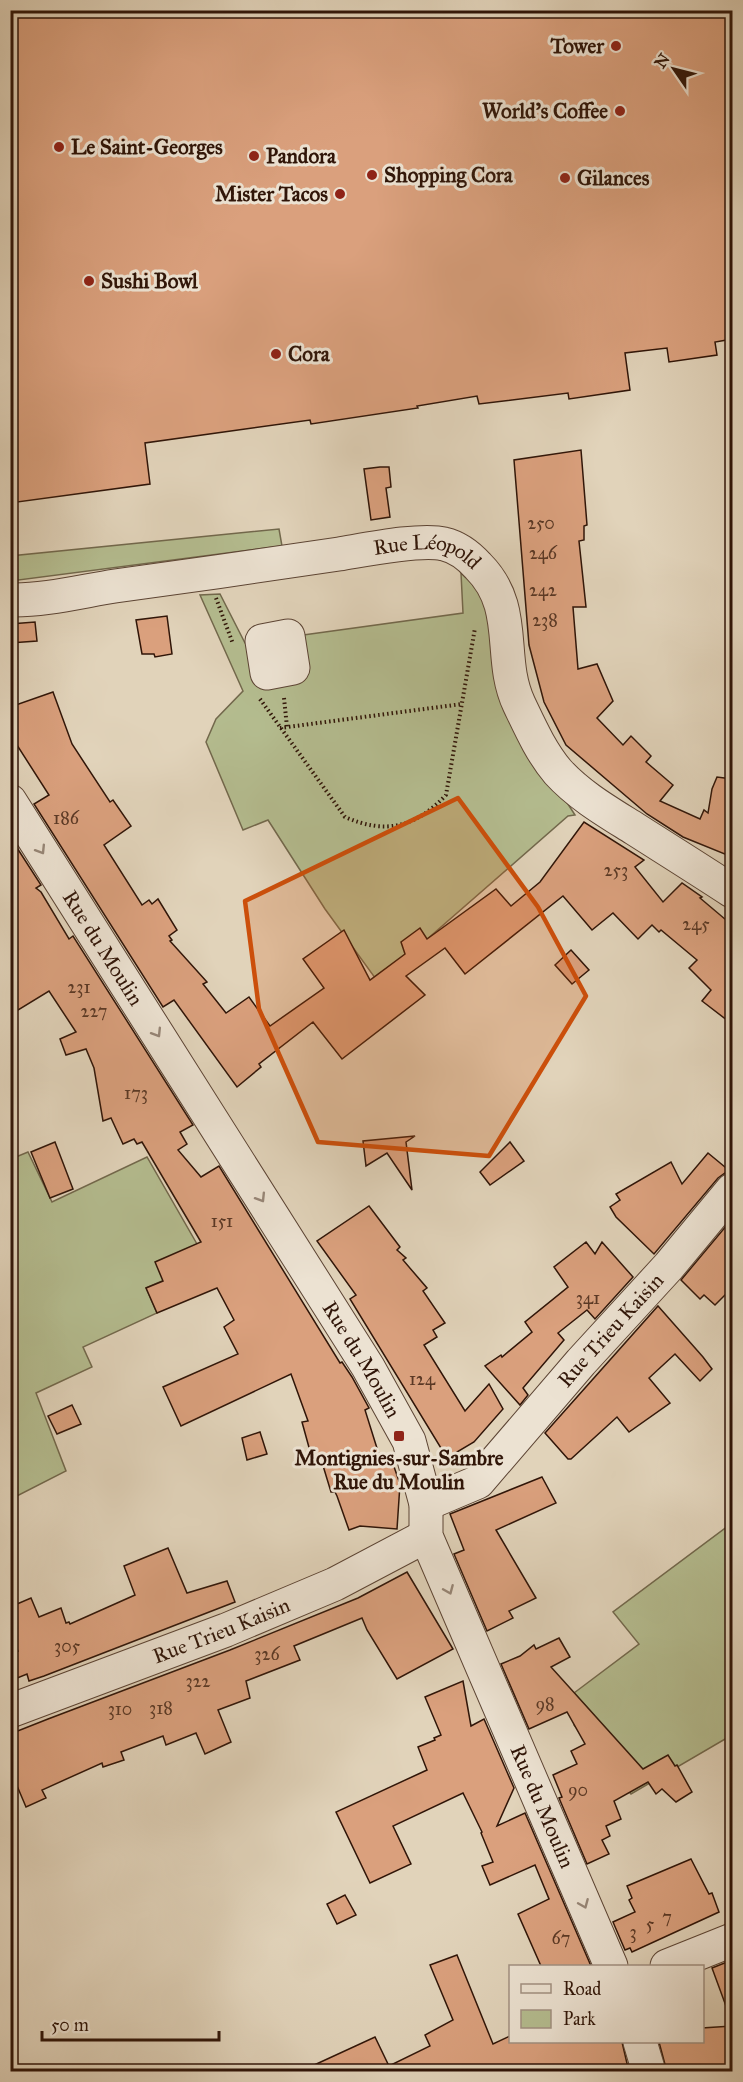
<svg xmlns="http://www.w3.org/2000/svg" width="743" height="2082" font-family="'IM FELL Great Primer',serif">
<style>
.green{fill:#b4bc8f;stroke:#72684c;stroke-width:1.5}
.building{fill:#daa07d;stroke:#301508;stroke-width:1.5}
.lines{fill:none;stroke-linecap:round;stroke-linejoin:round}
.minor-casing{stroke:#5c4434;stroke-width:35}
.path{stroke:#301508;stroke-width:4;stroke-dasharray:1.5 3;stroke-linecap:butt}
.minor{stroke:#ece2d2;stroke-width:33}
.oneway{stroke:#978677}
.marked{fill:#cc4f0b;fill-opacity:0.2;stroke:#cc4f0b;stroke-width:4.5;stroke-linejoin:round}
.poi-dot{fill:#8f2418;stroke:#ece2d2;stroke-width:2}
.labels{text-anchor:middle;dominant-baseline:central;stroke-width:6;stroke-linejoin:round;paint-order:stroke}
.number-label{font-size:18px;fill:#5a3825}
.poi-label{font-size:21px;font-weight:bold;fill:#301508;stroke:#ece2d2;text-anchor:start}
.street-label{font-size:21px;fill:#301508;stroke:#ece2d2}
</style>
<rect width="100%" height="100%" fill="#e1d3ba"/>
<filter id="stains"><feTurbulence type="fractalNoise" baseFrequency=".00333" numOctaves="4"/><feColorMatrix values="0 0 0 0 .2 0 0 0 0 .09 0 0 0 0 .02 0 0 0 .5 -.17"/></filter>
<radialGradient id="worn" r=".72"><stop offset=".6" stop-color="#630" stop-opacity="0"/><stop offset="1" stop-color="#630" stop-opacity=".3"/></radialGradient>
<g class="green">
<path d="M279 529 282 546 11 581 10 556Z"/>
<path d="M461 573 486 597 532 748 575 815 568 816 378 982 325 909 268 820 243 830 206 742 216 719 243 691 200 595 220 594 245 643 463 613Z"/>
<path d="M28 1152 52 1202 147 1157 205 1258 190 1269 146 1288 157 1313 83 1347 92 1367 36 1393 66 1471 11 1499V1159Z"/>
<path d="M732 1523V1735L631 1794 574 1725 594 1715 574 1693 639 1644 613 1612Z"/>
</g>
<g class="building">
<path d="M10 10H732V339L715 342 717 355 669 362 667 348 625 353 630 390 569 399 568 393 479 404 477 396 417 406 418 408 311 424 310 420 145 443 150 484 10 503Z"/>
<path d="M581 450 587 525 584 526V540L579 541 586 607H573L578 669 597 664 613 701 597 718 623 745 631 736 651 756 646 762 673 785 660 801 700 819 704 810 708 813 712 789 717 777 732 779V857L683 837 647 814 566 745 544 702 529 645 514 460Z"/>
<path d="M380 467H389L391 487 386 488 390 517 371 520 364 469Z"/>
<path d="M167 616 172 654 155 657 154 654H142L136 620Z"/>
<path d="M35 622 37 641 10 643V624Z"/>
<path d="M53 692 72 744 110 802 113 800 131 826 104 845 142 905 149 900 152 904 158 899 177 930 169 936 172 940 170 941 207 982 203 984 226 1013 249 997 270 1026 324 988 303 959 344 930 370 980 405 954 401 942 420 928 427 939 496 889 511 906 540 882 584 822 644 860 635 867 663 902 682 883 702 897 700 898 732 925V1024L702 1001 711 990 689 968 697 960 661 930 659 932 652 925 638 939 613 913 592 930 563 896 465 974 445 948 406 976 425 995 342 1059 313 1022 259 1064 261 1067 237 1087 174 1000 163 1007 34 804 49 795 15 742 10 729V707Z"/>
<path d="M10 837 41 885 36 888 41 892 69 939 73 936 193 1125 180 1132 187 1144 178 1150 201 1177 219 1166 340 1363 342 1362 352 1377 369 1408 365 1410 381 1461 391 1458 400 1484 397 1529 360 1526 349 1530 337 1496 335 1492H331L321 1459 313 1462 302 1422 308 1421 291 1374 181 1426 163 1387 238 1354 224 1327 234 1320 217 1288 157 1313 146 1288 163 1281 155 1262 201 1242 142 1142 137 1144 134 1139 123 1144 111 1118 103 1121 94 1068 86 1049 66 1055 60 1039 76 1032 49 991 10 1015Z"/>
<path d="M571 950 589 970 572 984 555 965Z"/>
<path d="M415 1136 406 1142 412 1190 387 1153 366 1166 363 1141Z"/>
<path d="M55 1142 73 1189 50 1198 31 1152Z"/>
<path d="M510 1142 524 1161 490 1185 480 1172Z"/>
<path d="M708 1153 731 1172 725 1173 718 1178 654 1254 616 1217 610 1207 620 1200 616 1194 671 1162 682 1184Z"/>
<path d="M369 1206 400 1247 397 1250 406 1258 403 1260 427 1288 423 1291 445 1323 433 1330 437 1337 424 1345 465 1411 489 1384 503 1409 474 1442 447 1458 350 1299 356 1295 317 1241Z"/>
<path d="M732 1219V1288L715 1305 704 1295 700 1299 681 1280Z"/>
<path d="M586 1242 595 1254 602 1242 633 1277 595 1319 587 1310 558 1333 564 1340 523 1388 528 1395 520 1405 485 1366 501 1355 502 1357 532 1332 525 1322 568 1287 554 1267Z"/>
<path d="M658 1306 703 1357 712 1369 700 1381 675 1354 649 1378 670 1403 629 1432 617 1417 571 1459H568L545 1433Z"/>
<path d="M72 1405 81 1424 57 1434 48 1416Z"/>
<path d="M260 1432 267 1454 247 1460 242 1438Z"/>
<path d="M542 1477 556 1503 496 1530 536 1598 509 1611 513 1618 487 1631 454 1554 464 1550 450 1514Z"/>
<path d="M168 1548 187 1593 227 1581 235 1602 44 1676 29 1681 27 1674 10 1681V1654L18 1651 10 1633V1607L31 1598 39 1617 61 1608 66 1623 69 1622 70 1624 135 1595 124 1566Z"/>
<path d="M407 1572 453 1649 397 1679 367 1630 362 1618 294 1646 300 1660 246 1681 250 1698 218 1710 231 1742 205 1754 196 1733 166 1745 163 1736 121 1752 124 1760 103 1767 102 1763 42 1790 46 1798 26 1807 15 1781 10 1782V1734L48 1719 230 1650 358 1598Z"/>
<path d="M559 1638 570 1657 551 1667 643 1769 668 1755 675 1766 677 1765 692 1792 676 1802 662 1789 656 1794 648 1782 614 1801 621 1819 606 1826 610 1836 602 1840 609 1854 587 1864 559 1798 562 1797 553 1775 577 1764 571 1751 585 1744 567 1712 529 1729 501 1664 520 1656 534 1645 536 1649Z"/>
<path d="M463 1681 471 1726 484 1719 514 1788 497 1826 525 1813 591 1966H541L518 1914 549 1899 535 1865 490 1885 482 1866 493 1862 481 1833 482 1832 463 1793 393 1826 411 1864 370 1883 336 1812 427 1770 418 1747 435 1740 434 1738 441 1735 425 1697Z"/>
<path d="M691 1859 709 1894 712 1893 719 1912 632 1952 630 1948 625 1950 613 1922 635 1912 629 1900 632 1898 627 1886Z"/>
<path d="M345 1895 356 1915 337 1924 327 1904Z"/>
<path d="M457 1955 493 2044 510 2036V2042H622L629 2072H299L375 2037 389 2066 430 2046 425 2035 453 2020 430 1965Z"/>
<path d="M732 1960V2016L730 2017 712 1968Z"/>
<path d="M732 2026V2072H667L659 2042H702V2028Z"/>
</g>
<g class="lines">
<g class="minor-casing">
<g id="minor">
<path id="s1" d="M10 600C43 601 83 591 115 586 190 576 264 565 339 554 364 550 421 538 444 544 457 547 469 556 478 566 520 608 497 657 519 704 530 727 541 752 558 772 580 796 608 812 635 829 668 850 700 870 732 891"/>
<path d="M288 636 293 668 267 673 262 641Z"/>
<path id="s2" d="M10 801 368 1367 409 1441 426 1504V1536L611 1966"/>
<path id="s3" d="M426 1504 478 1482 581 1362 669 1266 732 1190"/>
<path id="s4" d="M10 1711 226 1630 335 1584 426 1536"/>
<path d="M667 1966 732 1940"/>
<path d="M640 2042 649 2072"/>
</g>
</g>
<g class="path">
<path d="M216 598 233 644"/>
<path d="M284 698 287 727"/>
<path d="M260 699 345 817C386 835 416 827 446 795L475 628"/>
<path d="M280 728 462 704"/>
</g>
<use href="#minor" class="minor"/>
</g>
<defs><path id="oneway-chevron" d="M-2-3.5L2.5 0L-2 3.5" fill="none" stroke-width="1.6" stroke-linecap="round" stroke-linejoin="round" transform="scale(1.5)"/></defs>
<g class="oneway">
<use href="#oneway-chevron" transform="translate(41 850) rotate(58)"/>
<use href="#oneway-chevron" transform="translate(157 1033) rotate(58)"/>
<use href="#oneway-chevron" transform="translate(261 1198) rotate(58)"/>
<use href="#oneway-chevron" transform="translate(449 1590) rotate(67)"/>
<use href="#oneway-chevron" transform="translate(584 1904) rotate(67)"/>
</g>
<path class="marked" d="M458 798 538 907 586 996 489 1156 318 1142 259 1009 245 901Z"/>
<g class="poi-dot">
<circle cx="616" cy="46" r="6"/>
<circle cx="620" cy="111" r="6"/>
<circle cx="59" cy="147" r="6"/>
<circle cx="254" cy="156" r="6"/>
<circle cx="372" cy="175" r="6"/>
<circle cx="565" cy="178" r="6"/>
<circle cx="340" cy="194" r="6"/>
<circle cx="89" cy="281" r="6"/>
<circle cx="276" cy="354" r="6"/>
<rect x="393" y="1430" width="12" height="12" rx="3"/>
</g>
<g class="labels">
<g class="number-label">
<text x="541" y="523">250</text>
<text x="543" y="553">246</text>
<text x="543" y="590">242</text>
<text x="545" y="620">238</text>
<text x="66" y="818">186</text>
<text x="616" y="870">253</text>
<text x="696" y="924">245</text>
<text x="79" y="987">231</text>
<text x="94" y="1011">227</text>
<text x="136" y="1093">173</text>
<text x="222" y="1221">151</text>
<text x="588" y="1298">341</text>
<text x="422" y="1379">124</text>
<text x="67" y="1646">305</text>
<text x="267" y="1654">326</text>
<text x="198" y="1681">322</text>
<text x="545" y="1704">98</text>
<text x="161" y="1708">318</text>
<text x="120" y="1709">310</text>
<text x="578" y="1790">90</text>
<text x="667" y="1917">7</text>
<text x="650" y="1924">5</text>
<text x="633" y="1932">3</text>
<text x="561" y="1938">67</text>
</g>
<g class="poi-label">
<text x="604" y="46" text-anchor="end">Tower</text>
<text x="608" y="111" text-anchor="end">World's Coffee</text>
<text x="71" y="147">Le Saint-Georges</text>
<text x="266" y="156">Pandora</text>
<text x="384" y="175">Shopping Cora</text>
<text x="577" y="178">Gilances</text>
<text x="328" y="194" text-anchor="end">Mister Tacos</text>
<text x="101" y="281">Sushi Bowl</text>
<text x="288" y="354">Cora</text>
<text x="399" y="1458" text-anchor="middle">Montignies-sur-Sambre<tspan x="399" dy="24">Rue du Moulin</tspan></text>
</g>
<g class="street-label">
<text stroke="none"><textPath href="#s1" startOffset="423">Rue Léopold</textPath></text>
<text stroke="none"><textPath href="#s2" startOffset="174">Rue du Moulin</textPath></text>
<text stroke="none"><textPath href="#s3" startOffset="258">Rue Trieu Kaisin</textPath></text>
<text stroke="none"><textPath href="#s2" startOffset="660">Rue du Moulin</textPath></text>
<text stroke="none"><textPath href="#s4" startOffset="226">Rue Trieu Kaisin</textPath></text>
<text stroke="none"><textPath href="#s2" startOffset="1146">Rue du Moulin</textPath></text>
</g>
</g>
<rect width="743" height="2082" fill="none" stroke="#e1d3ba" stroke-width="36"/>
<rect x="12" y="12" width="719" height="2058" fill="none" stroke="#301508" stroke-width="3"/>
<rect x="18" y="18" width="707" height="2046" fill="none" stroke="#301508" stroke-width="1.5"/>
<rect x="509" y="1965" width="195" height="78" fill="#ece2d2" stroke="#a19081" stroke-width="1.5"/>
<rect x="521" y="1984" width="30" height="9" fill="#ece2d2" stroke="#a19081" stroke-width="1.5"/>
<text x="563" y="1995" font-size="18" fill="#301508">Road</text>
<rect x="521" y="2010" width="30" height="18" fill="#b4bc8f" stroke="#a19081" stroke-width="1.5"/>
<text x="563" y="2025" font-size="18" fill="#301508">Park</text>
<g transform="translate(674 69) rotate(305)" stroke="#ece2d2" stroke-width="4.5" paint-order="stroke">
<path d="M0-4.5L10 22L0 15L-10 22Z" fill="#301508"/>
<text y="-9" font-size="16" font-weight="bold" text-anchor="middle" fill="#301508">N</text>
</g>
<path d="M42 2031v9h177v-9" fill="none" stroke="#301508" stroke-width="3"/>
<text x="51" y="2031" font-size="18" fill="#301508" stroke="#ece2d2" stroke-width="4.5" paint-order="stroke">50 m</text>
<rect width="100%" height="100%" filter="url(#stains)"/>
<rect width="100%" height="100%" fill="url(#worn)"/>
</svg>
